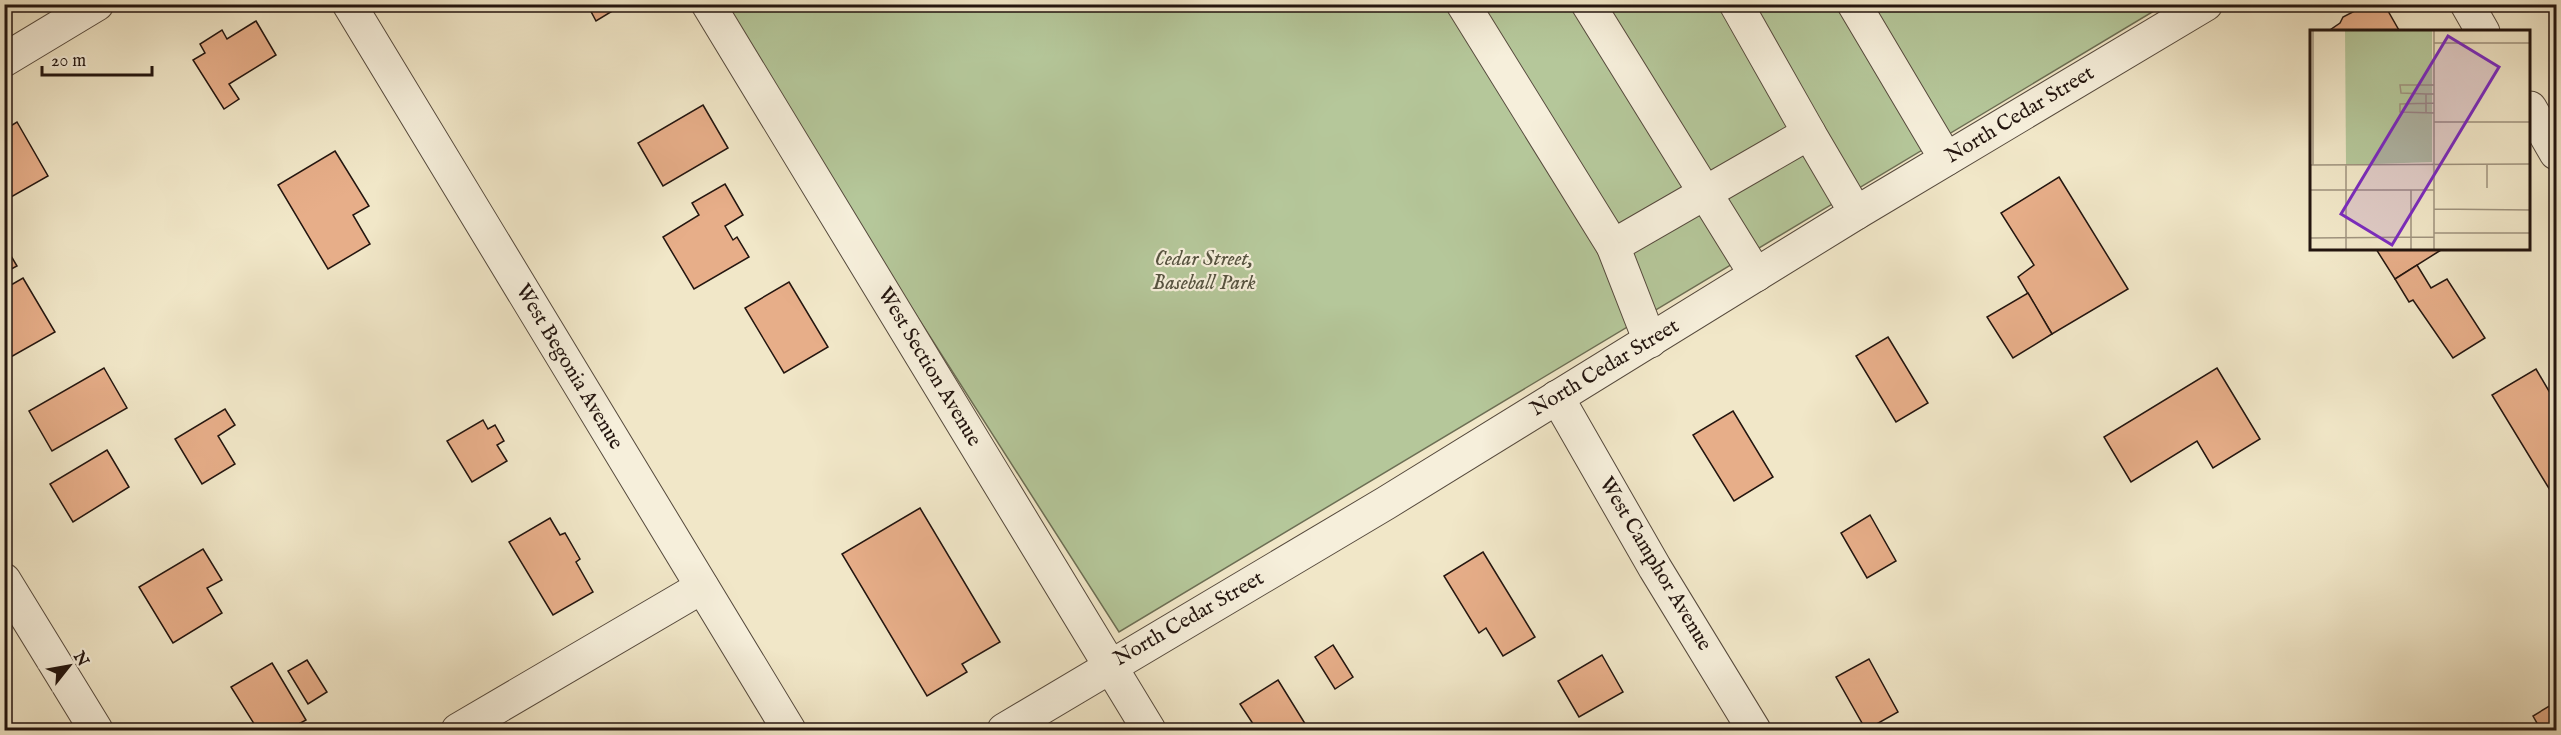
<svg xmlns="http://www.w3.org/2000/svg" width="2561" height="735" font-family="'IM FELL English',serif">
<style>
.green{fill:#b5c79a;stroke:#6c6e54;stroke-width:1.5}
.building{fill:#e7ae89;stroke:#23150f;stroke-width:1.5}
.lines{fill:none;stroke-linecap:round;stroke-linejoin:round}
.minor-casing{stroke:#564a3d;stroke-width:35}
.minor{stroke:#f6efdb;stroke-width:33}
.labels{text-anchor:middle;dominant-baseline:central;stroke-width:4.5;stroke-linejoin:round;paint-order:stroke}
.street-label{font-size:21px;fill:#23150f;stroke:#f6efdb}
.park-label{font-size:21px;font-style:italic;fill:#565340;stroke:#f6efdb}
.inset-road{fill:none;stroke:#9f937e;stroke-width:1.5}
.view{fill:#7b2cbf;fill-opacity:0.15;stroke:#7b2cbf;stroke-width:3}
.inset-edge{fill:none;stroke:#23150f;stroke-width:3}
</style>
<rect width="100%" height="100%" fill="#f1e7c8"/>
<filter id="stains"><feTurbulence type="fractalNoise" baseFrequency=".00333" numOctaves="4"/><feColorMatrix values="0 0 0 0 .2 0 0 0 0 .09 0 0 0 0 .02 0 0 0 .5 -.17"/></filter>
<radialGradient id="worn" r=".72"><stop offset=".6" stop-color="#630" stop-opacity="0"/><stop offset="1" stop-color="#630" stop-opacity=".3"/></radialGradient>
<path class="green" d="M718 5H2164L1119 632Z"/>
<g class="building">
<path d="M587 4H624L596 21Z"/>
<path d="M2368 4H2384L2400 32H2327L2340 23 2343 17Z"/>
<path d="M256 21 276 55 229 84 239 99 224 109 193 60 205 53 200 44 222 30 227 39Z"/>
<path d="M703 105 728 148 663 186 638 143Z"/>
<path d="M17 122 48 176 4 201V130Z"/>
<path d="M335 151 369 206 353 215 370 244 328 269 278 185Z"/>
<path d="M2059 177 2128 289 2052 334 2018 277 2034 265 2001 213Z"/>
<path d="M725 184 743 215 725 226 733 240 737 237 749 257 694 289 663 237 699 215 692 203Z"/>
<path d="M4 244 17 266 4 273Z"/>
<path d="M2376 249H2440L2441 250 2395 279Z"/>
<path d="M2417 265 2431 288 2447 279 2485 338 2453 358 2413 300 2409 302 2395 279Z"/>
<path d="M23 278 55 332 9 358 4 351V289Z"/>
<path d="M789 282 828 347 784 373 745 308Z"/>
<path d="M2028 293 2052 334 2013 358 1987 317Z"/>
<path d="M1888 337 1928 403 1896 422 1856 356Z"/>
<path d="M104 368 127 408 52 451 29 411Z"/>
<path d="M2217 368 2260 439 2213 468 2197 441 2131 482 2104 437Z"/>
<path d="M2536 369 2556 403V493L2553 495 2492 395Z"/>
<path d="M225 409 235 425 218 436 235 464 202 484 175 439Z"/>
<path d="M1733 411 1773 477 1734 501 1693 435Z"/>
<path d="M483 420 488 429 495 425 504 441 497 445 507 461 472 482 447 441Z"/>
<path d="M107 450 129 487 73 522 50 484Z"/>
<path d="M920 508 1000 642 962 664 967 672 927 696 842 554Z"/>
<path d="M1870 515 1896 561 1867 578 1841 533Z"/>
<path d="M550 518 560 535 565 533 580 559 576 562 593 592 553 615 509 542Z"/>
<path d="M203 549 222 580 207 588 222 613 173 643 139 587Z"/>
<path d="M1483 552 1535 637 1503 656 1486 628 1479 633 1444 576Z"/>
<path d="M1333 645 1353 677 1335 689 1315 657Z"/>
<path d="M1602 655 1623 692 1579 717 1558 681Z"/>
<path d="M1869 659 1898 712 1866 730 1836 677Z"/>
<path d="M307 660 327 692 308 704 288 671Z"/>
<path d="M272 663 306 720 288 730H258L231 687Z"/>
<path d="M1278 680 1309 730H1257L1240 704Z"/>
<path d="M2556 702V730H2541L2533 716Z"/>
</g>
<g class="lines">
<g class="minor-casing">
<g id="minor">
<path d="M349 4 789 730"/>
<path d="M708 4 1149 730"/>
<path d="M1463 4 1613 246 1650 341"/>
<path d="M1588 4 1756 275"/>
<path d="M1736 4 1809 133"/>
<path d="M1854 4 1946 159"/>
<path d="M2467 4 2483 32"/>
<path d="M4 60 97 4"/>
<path d="M2530 108 2556 153"/>
<path d="M1613 246 1809 133 1856 213"/>
<path d="M1557 397 1655 568 1754 730"/>
<path d="M4 580 96 730"/>
<path d="M458 730 702 587"/>
<path d="M1004 730 1386 503 1856 213 2206 4"/>
</g>
</g>
<use href="#minor" class="minor"/>
</g>
<g class="labels">
<g class="street-label">
<text transform="translate(2020 115) rotate(-31)">North Cedar Street</text>
<text transform="translate(569 367) rotate(59)">West Begonia Avenue</text>
<text transform="translate(929 367) rotate(59)">West Section Avenue</text>
<text transform="translate(1605 368) rotate(-31)">North Cedar Street</text>
<text transform="translate(1655 564) rotate(59)">West Camphor Avenue</text>
<text transform="translate(1189 619) rotate(-30)">North Cedar Street</text>
</g>
<g class="park-label">
<text x="1204" y="259">Cedar Street,<tspan x="1204" dy="24">Baseball Park</tspan></text>
</g>
</g>
<g transform="translate(2310 30)">
<rect width="220" height="220" fill="#f1e7c8"/>
<path d="M35 0H122V132L36 135Z" fill="#b5c79a"/>
<path class="inset-road" d="M124 0V220M124 13H221M116 64 91 63 90 55H124M124 73 90 74V82L124 83M116 82V64H124M124 92H221M0 135 221 134M3 135V0M177 158V134M0 160H124M124 179 221 180M124 203H221M0 208 124 207M36 220V135M101 220V160"/>
<path class="view" d="M138 6 189 37 82 215 31 184Z"/>
<rect width="220" height="220" class="inset-edge"/>
</g>
<rect width="2561" height="735" fill="none" stroke="#f1e7c8" stroke-width="24"/>
<rect x="6" y="6" width="2549" height="723" fill="none" stroke="#23150f" stroke-width="3"/>
<rect x="12" y="12" width="2537" height="711" fill="none" stroke="#23150f" stroke-width="1.5"/>
<g transform="translate(69 666) rotate(59)" stroke="#f6efdb" stroke-width="4.5" paint-order="stroke">
<path d="M0-4.5L10 22L0 15L-10 22Z" fill="#23150f"/>
<text y="-9" font-size="16" font-weight="bold" text-anchor="middle" fill="#23150f">N</text>
</g>
<path d="M42 66v9h110v-9" fill="none" stroke="#23150f" stroke-width="3"/>
<text x="51" y="66" font-size="18" fill="#23150f" stroke="#f6efdb" stroke-width="4.5" paint-order="stroke">20 m</text>
<rect width="100%" height="100%" filter="url(#stains)"/>
<rect width="100%" height="100%" fill="url(#worn)"/>
</svg>
